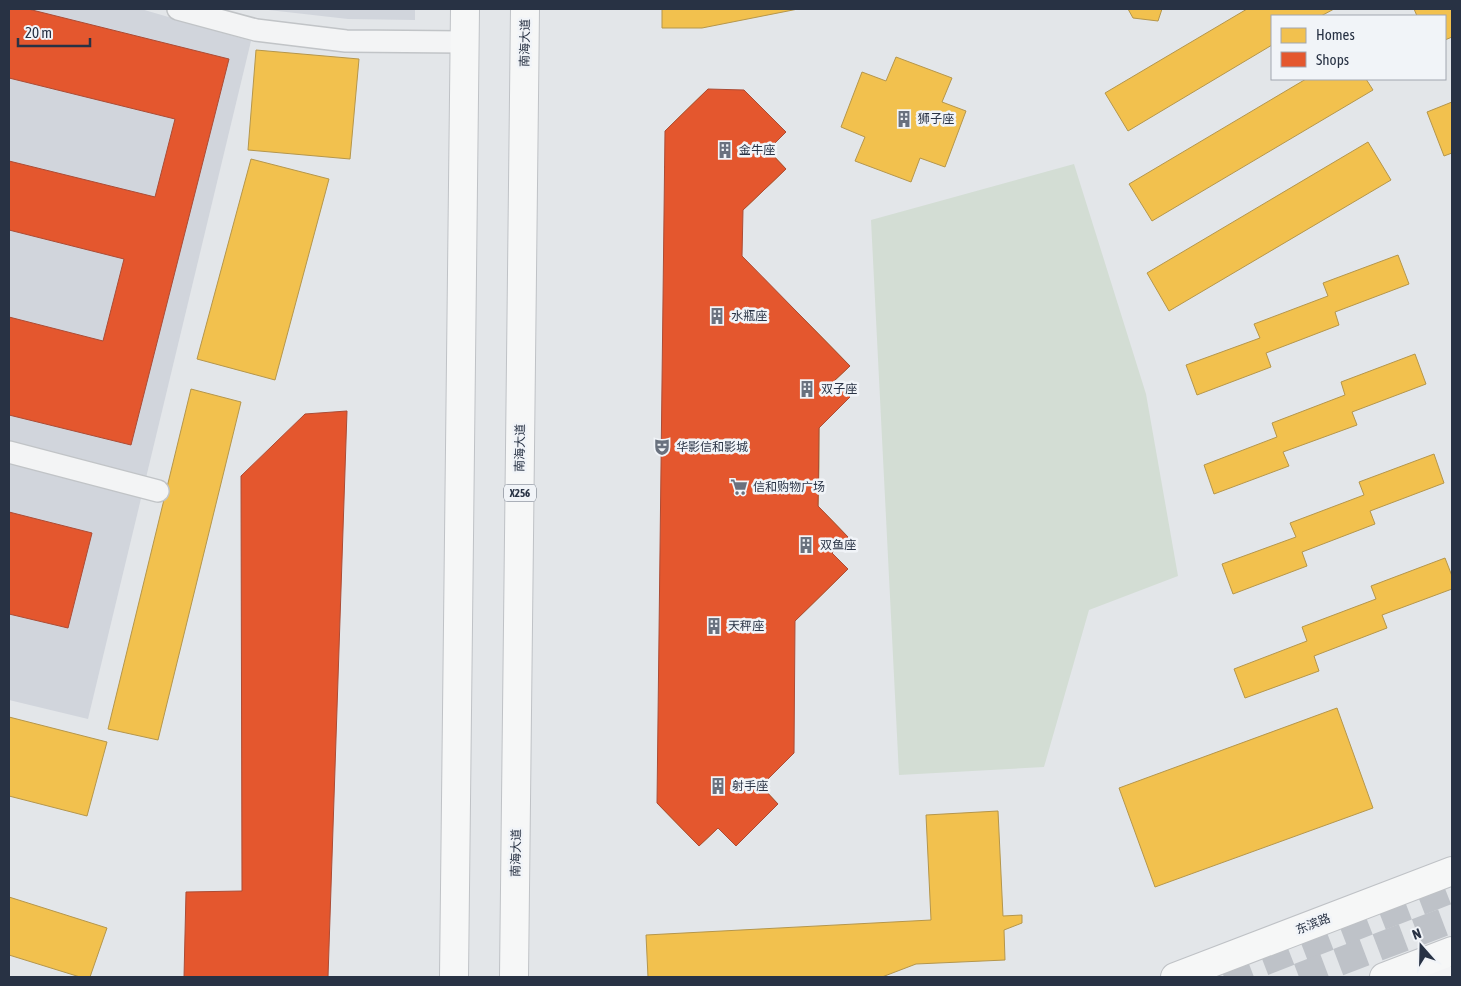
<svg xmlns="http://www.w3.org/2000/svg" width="1461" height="986" font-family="'Asap Condensed','Noto Sans SC',sans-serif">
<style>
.built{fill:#d1d5dc}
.green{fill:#d3ddd4}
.homes{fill:#f2c14e;stroke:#b5964b}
.shops{fill:#e4572e;stroke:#ac4c35}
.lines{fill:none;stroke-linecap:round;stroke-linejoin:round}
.highway-tunnel{stroke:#bec2c8;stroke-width:28;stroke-dasharray:28 14;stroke-linecap:butt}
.street-casing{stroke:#c1c4c7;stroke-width:24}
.primary-casing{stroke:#bfc2c6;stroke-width:30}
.street{stroke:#f3f4f5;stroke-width:21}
.primary{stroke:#f6f7f7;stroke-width:28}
.labels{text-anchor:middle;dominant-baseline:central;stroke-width:5;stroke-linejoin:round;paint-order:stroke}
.shield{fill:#f1f4f8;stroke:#646c7a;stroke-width:1}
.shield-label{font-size:11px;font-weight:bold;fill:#283244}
.street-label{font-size:12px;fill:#283244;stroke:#f1f4f8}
.poi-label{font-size:12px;fill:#283244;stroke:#f1f4f8;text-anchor:start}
</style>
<rect width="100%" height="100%" fill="#e3e6e9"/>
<g class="built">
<path d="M9 9H141L251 41 88 719 9 700Z"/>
<path d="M260 9H415V20L348 19Z"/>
</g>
<path class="green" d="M1074 164 1146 394 1178 576 1089 610 1044 767 899 775 871 220Z"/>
<g class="homes">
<path d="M662 9H798L702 28H662Z"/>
<path d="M1128 9H1162L1158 21 1133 18Z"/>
<path d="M1247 9H1334L1321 16H1272V45L1128 131 1105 93Z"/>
<path d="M1414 9H1452V37L1445 40V16H1417Z"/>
<path d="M256 50 359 59 350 159 248 150Z"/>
<path d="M896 57 952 78 942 102 966 111 945 167 920 158 911 182 855 161 865 137 841 127 862 72 886 81Z"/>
<path d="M1306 79H1366L1373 90 1152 221 1129 184Z"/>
<path d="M708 89 726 107 744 90 786 132 768 150 786 169 743 210 725 192 707 210 664 167 683 150 665 131Z"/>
<path d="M1452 102V153L1444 156 1427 112Z"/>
<path d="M1368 142 1391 180 1169 311 1147 273Z"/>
<path d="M251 159 329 179 275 380 197 359Z"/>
<path d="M710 255 728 273 739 262 771 295 749 316 772 339 755 355 743 342 708 376 666 333 685 315 666 297Z"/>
<path d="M1398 255 1409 284 1335 312 1339 325 1266 353 1271 367 1197 395 1186 365 1260 338 1254 324 1328 296 1323 283Z"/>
<path d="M798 313 850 366 834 381 850 397 819 428V467H793V445L755 407 781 381 755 355Z"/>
<path d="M1415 354 1426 384 1352 412 1357 425 1283 452 1289 466 1214 494 1204 465 1277 437 1272 423 1345 395 1341 382Z"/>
<path d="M191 389 241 402 158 740 108 729Z"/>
<path d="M1434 454 1444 483 1370 511 1375 524 1302 552 1307 566 1233 594 1222 564 1296 537 1290 523 1364 495 1359 482Z"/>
<path d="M793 467H819L818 506 848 537 832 553 848 569 795 621 753 578 779 553 754 526 793 488Z"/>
<path d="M706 556 740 591 753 578 769 594 746 616 767 638 734 671 723 659 705 677 663 635 681 617 663 599Z"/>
<path d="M1445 558 1452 576V589L1382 615 1387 628 1314 656 1319 671 1245 698 1234 669 1307 641 1302 627 1376 599 1371 586Z"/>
<path d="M1337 708 1373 808 1155 887 1119 788Z"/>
<path d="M9 717 107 742 87 816 9 796Z"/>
<path d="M700 725 718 743 737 725 779 768 761 786 778 804 736 846 718 828 699 846 657 803 675 785 658 767Z"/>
<path d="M998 811 1003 916 1022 915V923L1004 930 1005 960 916 964 882 977H648L646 935 931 920 926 815Z"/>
<path d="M9 897 107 928 90 977H80L9 955Z"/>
</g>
<g class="shops">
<path d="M9 9H28L229 59 131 445 9 415V317L103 341 124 259 9 230V161L155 197 175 119 9 78Z"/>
<path d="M708 89 744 90 786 132 768 150 786 169 743 210 742 256 850 366 834 381 850 397 819 428 818 506 848 537 832 553 848 569 795 621 794 753 761 786 778 804 736 846 718 828 699 846 657 803 665 131Z"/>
<path d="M347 411 328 977H184L186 892 242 891 241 476 305 414Z"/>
<path d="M9 512 92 533 68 628 9 614Z"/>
</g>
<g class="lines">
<g class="highway-tunnel">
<path d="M1224 977 1452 889"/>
<path d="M1299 977 1452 919"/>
</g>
<g class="street-casing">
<g id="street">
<path d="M178 9 256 30 346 41 464 42"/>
<path d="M9 452 158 491"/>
<path d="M1415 965 1449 977"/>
</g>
</g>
<g class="primary-casing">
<g id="primary">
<path d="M454 977 465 9"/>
<path d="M514 977 525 9"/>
<path d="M1175 977 1452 871"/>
<path d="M1384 977 1452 951"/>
</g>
</g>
<use href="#street" class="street"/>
<use href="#primary" class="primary"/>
</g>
<defs>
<g id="building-bare" transform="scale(1.35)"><path d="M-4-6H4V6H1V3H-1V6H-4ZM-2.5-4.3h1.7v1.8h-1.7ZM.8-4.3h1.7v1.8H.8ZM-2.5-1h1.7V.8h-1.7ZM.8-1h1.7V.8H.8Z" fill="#69717e" stroke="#f1f4f8" stroke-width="2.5" paint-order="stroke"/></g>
<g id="theatre-bare" transform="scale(1.35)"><path d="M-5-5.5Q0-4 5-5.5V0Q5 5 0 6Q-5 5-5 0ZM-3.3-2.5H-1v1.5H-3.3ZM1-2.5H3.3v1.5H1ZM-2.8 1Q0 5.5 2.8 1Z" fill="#69717e" stroke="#f1f4f8" stroke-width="2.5" paint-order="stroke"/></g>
<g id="supermarket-bare" transform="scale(1.35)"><path d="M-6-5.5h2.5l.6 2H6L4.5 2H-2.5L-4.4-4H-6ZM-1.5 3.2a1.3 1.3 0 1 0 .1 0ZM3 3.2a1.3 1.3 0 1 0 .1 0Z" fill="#69717e" stroke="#f1f4f8" stroke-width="2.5" paint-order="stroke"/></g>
</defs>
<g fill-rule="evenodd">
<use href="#building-bare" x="904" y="119"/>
<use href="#building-bare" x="725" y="150"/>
<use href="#building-bare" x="717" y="316"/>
<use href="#building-bare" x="807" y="389"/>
<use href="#theatre-bare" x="662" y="447"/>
<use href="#supermarket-bare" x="739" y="487"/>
<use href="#building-bare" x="806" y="545"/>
<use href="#building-bare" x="714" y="626"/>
<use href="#building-bare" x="718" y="786"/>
</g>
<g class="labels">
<rect class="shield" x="504" y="484.5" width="32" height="17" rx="4"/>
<g class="shield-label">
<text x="520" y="493">X256</text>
</g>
<g class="street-label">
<text transform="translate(525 43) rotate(-89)">南海大道</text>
<text transform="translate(520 448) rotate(-89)">南海大道</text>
<text transform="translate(516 853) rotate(-89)">南海大道</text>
<text transform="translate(1313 924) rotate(-21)">东滨路</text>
</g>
<g class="poi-label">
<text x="918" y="119">狮子座</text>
<text x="739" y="150">金牛座</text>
<text x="731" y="316">水瓶座</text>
<text x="821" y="389">双子座</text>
<text x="676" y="447">华影信和影城</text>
<text x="753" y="487">信和购物广场</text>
<text x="820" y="545">双鱼座</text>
<text x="728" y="626">天秤座</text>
<text x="732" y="786">射手座</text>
</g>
</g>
<rect width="1461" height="986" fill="none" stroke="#283244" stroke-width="20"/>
<rect x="1271" y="15" width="175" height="65" fill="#f1f4f8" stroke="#a1a6b0"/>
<rect x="1281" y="28" width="25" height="15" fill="#f2c14e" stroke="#a1a6b0"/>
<text x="1316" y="40" font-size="15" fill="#283244">Homes</text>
<rect x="1281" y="52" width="25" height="15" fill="#e4572e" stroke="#a1a6b0"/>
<text x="1316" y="65" font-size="15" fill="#283244">Shops</text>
<g transform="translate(1421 946) rotate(340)" stroke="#f1f4f8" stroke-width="4" paint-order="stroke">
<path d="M0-4L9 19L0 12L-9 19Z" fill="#283244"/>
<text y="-8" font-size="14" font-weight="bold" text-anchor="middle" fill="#283244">N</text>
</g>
<path d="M18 38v8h72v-8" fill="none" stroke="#283244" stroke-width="2.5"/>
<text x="25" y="38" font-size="15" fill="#283244" stroke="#f1f4f8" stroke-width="4" paint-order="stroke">20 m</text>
</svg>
